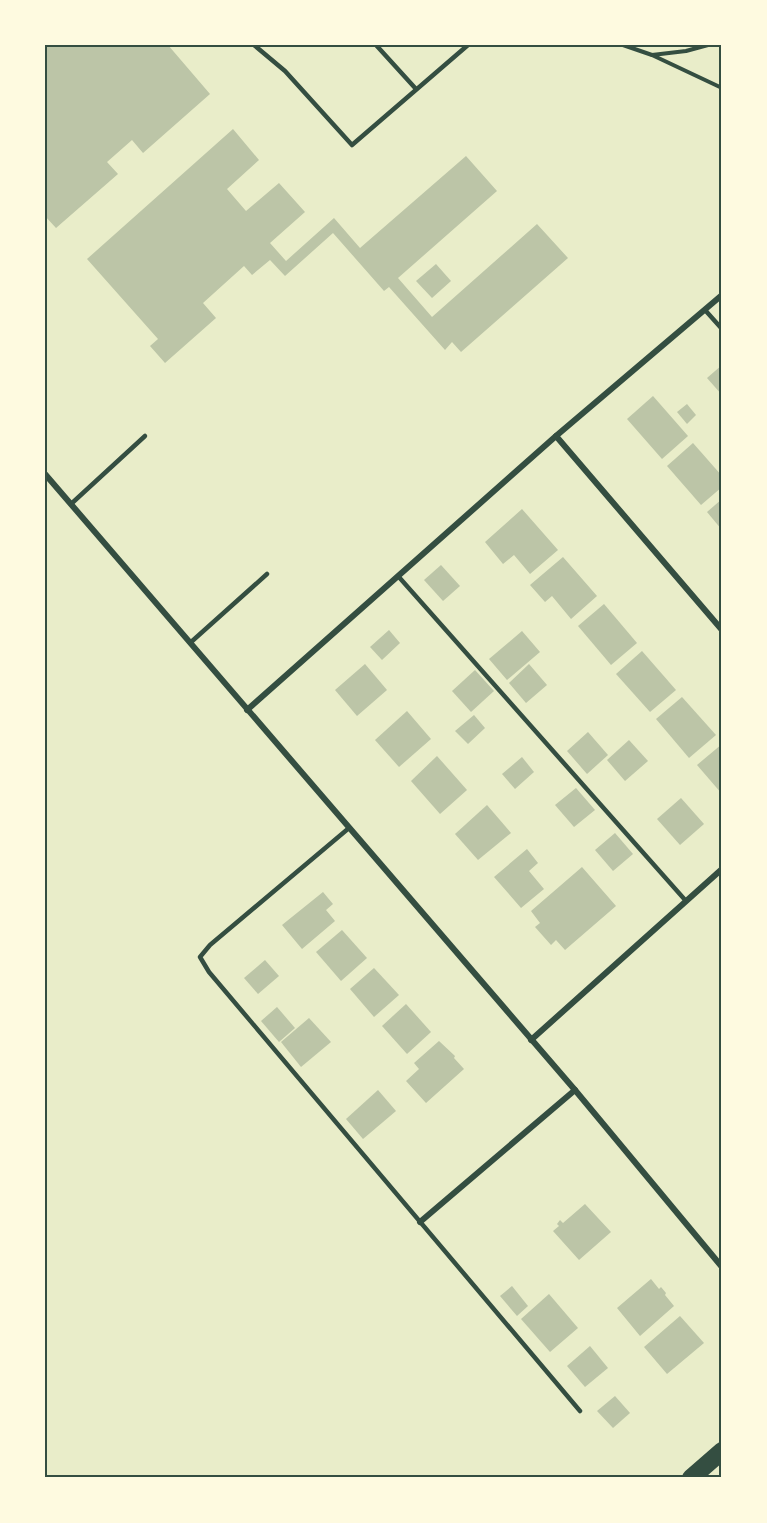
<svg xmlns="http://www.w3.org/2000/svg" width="767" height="1523" font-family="'Public Sans',sans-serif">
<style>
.building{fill:#bcc5a7}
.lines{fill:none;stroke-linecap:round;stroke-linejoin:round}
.path{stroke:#344e41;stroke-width:4}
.service{stroke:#344e41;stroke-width:4.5}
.minor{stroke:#344e41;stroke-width:6}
.motorway{stroke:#344e41;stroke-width:18}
.neatline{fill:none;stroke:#344e41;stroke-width:2}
</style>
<rect width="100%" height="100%" fill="#e9edc9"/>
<g class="building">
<path d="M45 45H168L210 94 143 153 132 140 107 162 118 174 56 228 45 216Z"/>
<path d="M233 129 259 160 227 189 246 211 279 183 305 212 270 243 286 261 334 218 360 248 466 156 497 191 398 278 432 317 537 224 568 258 461 352 452 342 445 350 389 287 384 291 333 233 285 276 270 260 252 275 244 266 203 303 216 318 165 363 150 346 158 339 87 259Z"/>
<path d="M436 264 451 281 432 298 416 281Z"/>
<path d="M722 365V395L707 378Z"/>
<path d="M653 396 688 436 662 459 627 419Z"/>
<path d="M687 404 696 415 687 424 677 412Z"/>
<path d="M693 443 722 476V487L701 505 667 466Z"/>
<path d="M722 499V530L707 512Z"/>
<path d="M522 509 558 550 530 574 514 555 503 564 485 542Z"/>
<path d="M563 557 597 596 571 619 552 596 545 602 530 585Z"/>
<path d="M441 565 460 586 443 601 424 580Z"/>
<path d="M604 604 637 643 611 665 578 626Z"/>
<path d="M389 630 400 643 382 660 370 647Z"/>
<path d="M522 631 540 652 507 680 489 659Z"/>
<path d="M642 651 676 690 650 712 616 674Z"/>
<path d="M365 664 387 690 357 716 335 690Z"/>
<path d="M529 664 547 685 526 703 509 683Z"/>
<path d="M475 670 494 691 471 712 452 691Z"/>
<path d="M682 697 716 735 689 758 656 719Z"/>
<path d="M407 711 431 739 399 767 375 740Z"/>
<path d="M474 715 485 728 468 744 455 731Z"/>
<path d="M588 732 608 755 587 774 567 751Z"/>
<path d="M629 740 648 761 625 781 607 760Z"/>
<path d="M722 744V794L697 765Z"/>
<path d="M437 756 467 790 440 814 411 781Z"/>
<path d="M522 757 534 772 515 789 502 774Z"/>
<path d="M576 788 595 810 574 827 555 805Z"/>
<path d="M681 798 704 824 680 845 657 819Z"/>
<path d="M487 805 511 833 478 860 455 834Z"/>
<path d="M615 833 633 854 613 871 595 850Z"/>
<path d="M527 849 538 863 529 871 544 889 521 908 494 877Z"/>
<path d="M582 867 616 906 565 950 556 940 551 945 535 927 540 923 531 911Z"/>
<path d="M323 892 333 904 326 910 335 921 302 949 282 925Z"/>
<path d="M342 930 367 958 341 981 316 952Z"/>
<path d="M265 960 279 976 258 994 244 978Z"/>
<path d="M374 968 399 995 374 1017 350 989Z"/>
<path d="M406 1004 431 1032 407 1054 382 1026Z"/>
<path d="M277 1007 295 1028 279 1042 261 1021Z"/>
<path d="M309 1018 331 1042 301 1067 281 1042Z"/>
<path d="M439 1041 455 1056 454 1058 464 1069 426 1103 406 1081 419 1069 414 1063Z"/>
<path d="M378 1090 396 1111 363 1139 346 1119Z"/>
<path d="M585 1204 611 1232 579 1260 553 1231 559 1226 557 1224 560 1220 563 1223Z"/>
<path d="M651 1279 659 1289 661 1287 666 1293 665 1295 674 1306 640 1336 617 1308Z"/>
<path d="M512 1286 528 1306 517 1316 500 1296Z"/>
<path d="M549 1294 578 1328 550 1352 521 1319Z"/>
<path d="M680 1316 704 1343 667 1374 644 1347Z"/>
<path d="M590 1346 608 1368 585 1387 567 1366Z"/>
<path d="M615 1396 630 1413 613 1428 597 1411Z"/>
</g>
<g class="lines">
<g class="path">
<path d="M623 45 652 55 686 51 708 45"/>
<path d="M652 55 722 88"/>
</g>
<g class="service">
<path d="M254 45 285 71 352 145 468 45"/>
<path d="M376 45 416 89"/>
<path d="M705 310 722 329"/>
<path d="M71 504 145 436"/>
<path d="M398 576 686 901"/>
<path d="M190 643 267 574"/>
<path d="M349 828 210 945 200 957 209 972 580 1411"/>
</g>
<g class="minor">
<path d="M556 436 722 630"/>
<path d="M45 474 575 1090 722 1267"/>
<path d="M247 710 556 436 722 295"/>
<path d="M531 1040 722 869"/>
<path d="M420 1222 575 1090"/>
</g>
<path class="motorway" d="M691 1478 722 1451"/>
</g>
<rect width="767" height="1523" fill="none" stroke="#fefae0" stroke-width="93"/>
<rect x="46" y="46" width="674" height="1430" class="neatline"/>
</svg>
